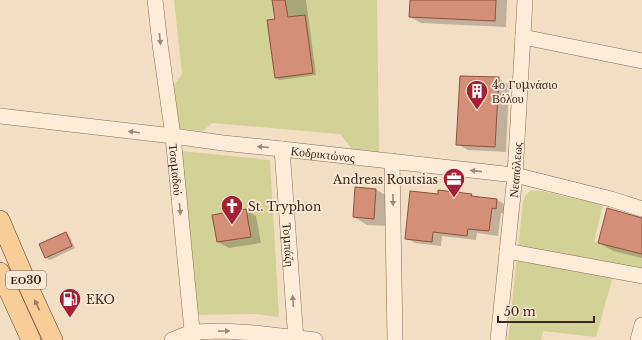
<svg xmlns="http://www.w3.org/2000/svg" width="642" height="340" font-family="'Libre Baskerville',serif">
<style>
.green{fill:#d2d196}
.shadow{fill:#0003}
.building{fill:#d49076;stroke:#91513b}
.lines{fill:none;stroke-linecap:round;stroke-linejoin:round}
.minor-casing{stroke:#8f6d58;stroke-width:16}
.major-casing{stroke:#5d3c2c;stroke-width:20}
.minor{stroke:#fcecd8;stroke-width:15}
.major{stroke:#f9cd98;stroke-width:19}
.oneway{fill:#9d8a7a}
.oneway2{fill:#9c7a5a}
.labels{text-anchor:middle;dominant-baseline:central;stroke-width:3.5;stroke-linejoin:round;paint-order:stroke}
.shield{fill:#f9e9d4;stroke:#766254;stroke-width:1}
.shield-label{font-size:11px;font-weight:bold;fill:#3e281d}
.poi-label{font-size:12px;fill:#3e281d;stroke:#f9e9d4;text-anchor:start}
.street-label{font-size:12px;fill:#3e281d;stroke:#f9e9d4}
</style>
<rect width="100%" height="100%" fill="#f2dec3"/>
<g class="green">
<path d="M174 0H377L379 152 352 149 340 134 212 123 203 131 174 128 170 91 182 74Z"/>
<path d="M181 151 270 160 279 317 253 314 195 315Z"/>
<path d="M531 190 542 191 603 205 594 242 642 254V270L616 265 596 337 543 331 541 340H508L523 202 525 196Z"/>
</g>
<g class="shadow">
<path d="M273 0H306L316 75 279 80 276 78V20Z"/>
<path d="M411 0H507L506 27 421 23 410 17Z"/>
<path d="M498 78 509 85 506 152 468 150 457 144Z"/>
<path d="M376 190 390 197 388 226 367 225 354 217Z"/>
<path d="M439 195H471L476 198 497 200 506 205 505 214 501 213 498 236 477 233 476 240 442 236 441 246 415 243 406 238Z"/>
<path d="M246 210 256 216 261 243 229 248 218 242Z"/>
<path d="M642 218V258L613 251 599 243Z"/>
<path d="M66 233 69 235 75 248 50 260 46 258 40 244Z"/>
</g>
<g class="building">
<path d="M272 0H285L288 17 305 15 313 73 275 78 267 20 275 19Z"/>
<path d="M410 0H496L495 21 409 17Z"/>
<path d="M460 76 499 77 495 147 456 145Z"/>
<path d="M355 187 376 189 374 219 353 217Z"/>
<path d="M438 190 472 194 471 196 497 199 496 209 492 208 489 231 468 229 467 236 433 232 432 242 405 239 410 191 438 194Z"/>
<path d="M607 208 642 218V254L598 243Z"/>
<path d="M246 209 251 237 217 242 212 215Z"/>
<path d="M66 232 72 246 45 258 39 244Z"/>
</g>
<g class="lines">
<g class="minor-casing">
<g id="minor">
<path id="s1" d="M155 0 160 44 173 136 193 340"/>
<path d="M523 37 642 61"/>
<path id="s2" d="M0 116 173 136 223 143 282 149 515 175 611 199 642 209"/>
<path id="s3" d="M282 149 296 340"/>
<path d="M392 161 395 340"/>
<path d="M507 251 642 276"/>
<path d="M172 340 192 332 222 331 255 333 315 340"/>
<path id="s4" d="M498 340 515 175 525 0"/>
<path d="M638 340 642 325"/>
</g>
</g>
<g class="major-casing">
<g id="major">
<path d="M0 220 29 288 53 340"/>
<path d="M0 272 31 340"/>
</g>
</g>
<use href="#minor" class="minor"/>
<use href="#major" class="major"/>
</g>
<defs><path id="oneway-solid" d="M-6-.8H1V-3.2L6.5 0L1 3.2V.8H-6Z"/></defs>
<g class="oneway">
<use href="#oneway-solid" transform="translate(160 39) rotate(84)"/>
<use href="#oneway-solid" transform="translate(134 132) rotate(-173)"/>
<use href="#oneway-solid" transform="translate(263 147) rotate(-175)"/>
<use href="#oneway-solid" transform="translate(476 171) rotate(-174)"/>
<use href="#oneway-solid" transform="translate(393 200) rotate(89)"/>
<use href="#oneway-solid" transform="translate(180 209) rotate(84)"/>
<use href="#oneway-solid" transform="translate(293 301) rotate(-94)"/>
<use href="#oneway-solid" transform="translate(224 331) rotate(-1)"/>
</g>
<use class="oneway2" href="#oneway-solid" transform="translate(37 305) rotate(-115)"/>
<defs>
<g id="building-pin" transform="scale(1.15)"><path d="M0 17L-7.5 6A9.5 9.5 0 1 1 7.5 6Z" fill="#a52135" stroke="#f9e9d4"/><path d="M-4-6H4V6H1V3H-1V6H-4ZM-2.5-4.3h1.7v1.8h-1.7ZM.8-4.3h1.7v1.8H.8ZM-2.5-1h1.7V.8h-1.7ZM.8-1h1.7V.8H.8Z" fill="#fff"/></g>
<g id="office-pin" transform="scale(1.15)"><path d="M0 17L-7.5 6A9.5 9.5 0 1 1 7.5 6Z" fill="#a52135" stroke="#f9e9d4"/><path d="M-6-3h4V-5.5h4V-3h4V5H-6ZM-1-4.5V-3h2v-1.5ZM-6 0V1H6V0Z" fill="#fff"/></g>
<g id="church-pin" transform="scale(1.15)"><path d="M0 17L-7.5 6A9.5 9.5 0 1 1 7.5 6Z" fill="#a52135" stroke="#f9e9d4"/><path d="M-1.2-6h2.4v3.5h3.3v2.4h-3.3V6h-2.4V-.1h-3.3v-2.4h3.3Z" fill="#fff"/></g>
<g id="fuel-pin" transform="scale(1.15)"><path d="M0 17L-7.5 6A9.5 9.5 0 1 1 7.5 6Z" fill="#a52135" stroke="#f9e9d4"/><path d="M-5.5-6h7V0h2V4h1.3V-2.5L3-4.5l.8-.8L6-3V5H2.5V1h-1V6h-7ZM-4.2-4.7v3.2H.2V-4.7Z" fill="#fff"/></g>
</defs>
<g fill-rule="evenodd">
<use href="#building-pin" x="477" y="91"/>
<use href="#office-pin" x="454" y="179"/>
<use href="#church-pin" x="232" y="206"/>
<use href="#fuel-pin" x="70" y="299"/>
</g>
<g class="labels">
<rect class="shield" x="6" y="271" width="40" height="18" rx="3"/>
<g class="shield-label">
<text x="26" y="280">ΕΟ30</text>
</g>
<g class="poi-label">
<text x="492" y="84">4ο Γυμνάσιο<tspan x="492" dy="14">Βόλου</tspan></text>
<text x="438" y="179" text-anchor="end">Andreas Routsias</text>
<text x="248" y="206">St. Tryphon</text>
<text x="86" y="299">EKO</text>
</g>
<g class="street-label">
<text stroke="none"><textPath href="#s2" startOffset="325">Κοδρικτώνος</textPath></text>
<text stroke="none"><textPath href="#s1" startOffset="171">Τσαμαδού</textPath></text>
<text stroke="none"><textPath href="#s4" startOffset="171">Νεαπόλεως</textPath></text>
<text stroke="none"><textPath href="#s3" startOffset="96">Τομπάζη</textPath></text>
</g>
</g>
<path d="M498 316v6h96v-6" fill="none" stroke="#3e281d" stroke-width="2"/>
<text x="504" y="316" font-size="12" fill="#3e281d" stroke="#f9e9d4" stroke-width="3" paint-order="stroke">50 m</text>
</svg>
